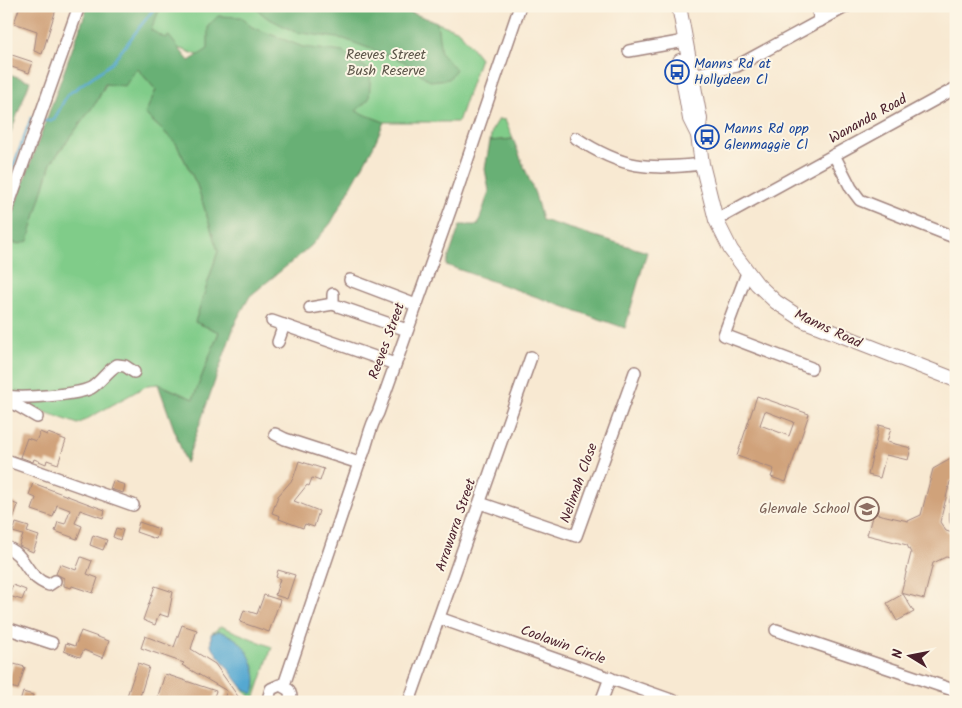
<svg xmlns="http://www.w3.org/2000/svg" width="962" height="708" font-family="Kalam,sans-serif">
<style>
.green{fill:#80cc89;stroke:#65765a}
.forest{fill:#68b075;stroke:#596850}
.water{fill:#55a8d1;stroke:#50647e}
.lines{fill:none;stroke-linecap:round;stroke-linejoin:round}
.stream{stroke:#55a8d1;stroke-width:2.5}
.building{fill:#d0a27a;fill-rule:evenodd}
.minor-casing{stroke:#a1847e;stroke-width:14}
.major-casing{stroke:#a1847e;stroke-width:16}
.minor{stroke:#fff;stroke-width:11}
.major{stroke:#fff;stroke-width:14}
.labels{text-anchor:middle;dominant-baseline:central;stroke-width:4;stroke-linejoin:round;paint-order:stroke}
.park-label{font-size:14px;fill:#5a5347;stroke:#fcf5e5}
.transit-label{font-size:14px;fill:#164399;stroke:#fcf5e5;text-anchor:start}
.street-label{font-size:14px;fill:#4a1f2b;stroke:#fcf5e5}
.education-label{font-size:14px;fill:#785e54;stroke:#fcf5e5;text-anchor:end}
</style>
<rect width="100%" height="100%" fill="#fcf5e5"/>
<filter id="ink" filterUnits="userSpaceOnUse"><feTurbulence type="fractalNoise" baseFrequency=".02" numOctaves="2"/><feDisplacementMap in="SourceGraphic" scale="10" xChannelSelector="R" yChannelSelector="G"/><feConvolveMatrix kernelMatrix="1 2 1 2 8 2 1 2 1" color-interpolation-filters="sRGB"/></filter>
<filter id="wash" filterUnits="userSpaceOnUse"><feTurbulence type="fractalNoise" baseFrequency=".0096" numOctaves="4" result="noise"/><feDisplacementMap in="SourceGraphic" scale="20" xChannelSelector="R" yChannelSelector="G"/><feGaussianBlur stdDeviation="1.12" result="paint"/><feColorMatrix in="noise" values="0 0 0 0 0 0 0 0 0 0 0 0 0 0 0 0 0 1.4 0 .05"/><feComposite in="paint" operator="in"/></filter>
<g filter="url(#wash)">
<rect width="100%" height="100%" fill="#f8e9d2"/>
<g class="green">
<path d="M93 6H392L459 31 480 58 458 122H384L89 16Z"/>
<path d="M137 68 156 90 145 114 176 143 197 185 218 251 195 322 219 332 193 399 159 384 148 385 78 424 6 398V297L10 289 6 287V241L20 244 28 240 51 163 97 101 106 84Z"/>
<path d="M499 119 505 120 513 139 490 141 492 130Z"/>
<path d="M221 626 272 647 253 702 242 687 252 693 220 631 211 634Z"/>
</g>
<g class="forest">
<path d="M88 6H161L151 30 165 38 169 36 189 61 208 49V26L218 16 241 17 252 27 303 47 343 52 371 71 369 99 356 111 384 122 373 147 331 223 311 246 250 296 236 321 186 463 158 384 193 399 219 332 195 322 218 251 197 185 176 143 145 114 156 90 137 68 125 86 105 84 97 101 51 163 28 241 20 244 6 241V230Z"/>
<path d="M253 6H392L437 22 441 54 456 69 449 79 430 81 403 61 344 39 295 32 266 17Z"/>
<path d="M6 73 30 81 6 145Z"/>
<path d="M513 139 535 194 542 220 647 252 625 328 446 265 460 225H478L489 191 485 169 490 141Z"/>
</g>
<path class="water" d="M219 631C227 634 234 637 240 643 251 653 262 681 252 694L242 687 211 646V634Z"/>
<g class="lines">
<g class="stream">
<path d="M42 121 54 120 67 95 112 63 156 6"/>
<path d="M6 186 31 118 36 119"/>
</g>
</g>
<g id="blocks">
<g class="building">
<path d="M20 6H57L42 54 34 51 37 31 14 23Z"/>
<path d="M6 53 33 62 29 73 6 65Z"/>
<path d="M757 396 809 414 786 482 771 477 774 469 737 456ZM765 411 794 422 789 436 760 425Z"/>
<path d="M879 425 891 428 887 442 911 448 908 460 886 455 880 478 868 475Z"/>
<path d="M40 432 47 435 48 433 66 440 58 464 47 460 46 464 34 459 33 462 20 457 27 438 36 441Z"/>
<path d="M956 456V478L950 482 940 522 946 531 956 534V559L946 557 933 563 924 599 901 593 911 553 907 545 867 535 873 513 908 521 921 515 933 469Z"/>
<path d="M299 461 324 469 320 481 312 478 309 486 307 485 294 501 319 511 314 527 305 524 303 528 279 519 280 516 272 513 278 496 293 479Z"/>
<path d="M113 481 125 485 123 493 110 489Z"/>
<path d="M33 483 105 510 103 518 80 510 75 523 82 526 77 539 55 531 58 522 65 524 70 510 57 505 53 517 32 510 36 498 29 495Z"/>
<path d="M6 500 18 505 13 519 6 516Z"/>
<path d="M139 522 159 529 156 539 136 532Z"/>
<path d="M16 523 29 527 27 532 39 536 33 552 19 546 23 535 13 532Z"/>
<path d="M116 528 123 530 120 540 113 537Z"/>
<path d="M93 535 107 540 103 550 90 545Z"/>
<path d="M81 557 92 561 87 574 98 578 93 593 72 586 71 588 64 586V578L56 574 60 564 76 570Z"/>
<path d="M278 570 295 575 287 599 275 595 280 579 276 577Z"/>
<path d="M13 585 26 590 22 600 9 596Z"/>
<path d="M155 586 173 592 168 617 159 614 155 625 143 620Z"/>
<path d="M903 594 914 612 897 621 887 603Z"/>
<path d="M264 595 280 600 269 632 240 622 244 610 257 614Z"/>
<path d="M182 625 197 630 191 649 215 664 242 702H226L224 698 227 691 182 665 184 663 141 648 145 636 174 647Z"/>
<path d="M81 631 109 641 103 658 84 650 80 657 64 651 66 643 75 646Z"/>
<path d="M138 663 149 667 142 690 138 702H125Z"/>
<path d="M14 664 25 667 18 689 6 686Z"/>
<path d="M165 674 216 691 212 702H156Z"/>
<path d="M23 692 33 695 31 702H20Z"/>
</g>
</g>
</g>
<g filter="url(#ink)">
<use href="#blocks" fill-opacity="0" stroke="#a1847e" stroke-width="1"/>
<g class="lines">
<g class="minor-casing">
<g id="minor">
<path d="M817 6 820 21"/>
<path d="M629 51 685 41"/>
<path d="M692 75 737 66 847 6"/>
<path d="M576 138C623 169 648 170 702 164"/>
<path d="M834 155 851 188 860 200 956 238"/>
<path d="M6 212 79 6"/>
<path d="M716 220 956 88"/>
<path d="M747 273 724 335 811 368"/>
<path d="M350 280 416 305"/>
<path d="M333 294V304L338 306 407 330"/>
<path d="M310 308 333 304"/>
<path d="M272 321 395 364"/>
<path d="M278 342 284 325"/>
<path d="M6 396C22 399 77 395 91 388 101 382 107 371 117 365L125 366 134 372"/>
<path d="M6 401 18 406 37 417"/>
<path d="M275 434 285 439 359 463"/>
<path d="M6 460 133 505"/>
<path d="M956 501V520"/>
<path d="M480 503 576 536 635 372"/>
<path d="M6 547C27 555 24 576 49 585L55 581"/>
<path d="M439 618 677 702"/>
<path d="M6 628 52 643"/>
<path d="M776 630 956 691"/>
<path d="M284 685 359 463C368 446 368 429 378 413L451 208 520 6"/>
<path d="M271 702 269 696 271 689 280 685 289 690 291 696 288 702"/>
<path d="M409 702 531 357"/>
<path d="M601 702 610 678"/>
</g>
</g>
<g class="major-casing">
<g id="major">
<path d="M679 6 700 119 698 135 702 164 716 220 731 250 757 284 776 302 805 321 956 380"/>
<path d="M680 61 690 119 698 135"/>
</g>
</g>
<use href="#minor" class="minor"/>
<use href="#major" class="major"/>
</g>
</g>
<defs>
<g id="bus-ring" transform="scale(1.25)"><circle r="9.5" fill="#fcf5e5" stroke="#1a4fb4" stroke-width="1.5"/><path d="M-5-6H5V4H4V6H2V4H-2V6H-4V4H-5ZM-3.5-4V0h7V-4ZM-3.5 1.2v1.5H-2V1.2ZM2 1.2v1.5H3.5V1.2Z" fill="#1a4fb4"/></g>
<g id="school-ring" transform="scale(1.25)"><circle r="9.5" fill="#fcf5e5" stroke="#8d6e63" stroke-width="1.5"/><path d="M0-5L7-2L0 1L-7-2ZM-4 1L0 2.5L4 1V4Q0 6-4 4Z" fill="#8d6e63"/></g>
</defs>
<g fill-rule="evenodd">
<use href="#bus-ring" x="677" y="72"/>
<use href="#bus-ring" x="707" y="137"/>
<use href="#school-ring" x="867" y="509"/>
</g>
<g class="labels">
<g class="park-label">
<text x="386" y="55">Reeves Street<tspan x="386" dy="16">Bush Reserve</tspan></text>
</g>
<g class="transit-label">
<text x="694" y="64">Manns Rd at<tspan x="694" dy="16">Hollydeen Cl</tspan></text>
<text x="724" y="129">Manns Rd opp<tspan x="724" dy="16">Glenmaggie Cl</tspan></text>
</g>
<g class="street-label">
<text transform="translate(868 119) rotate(-29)">Wananda Road</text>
<text transform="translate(828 329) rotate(25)">Manns Road</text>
<text transform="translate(387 341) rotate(-70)">Reeves Street</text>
<text transform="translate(579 483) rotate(-70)">Nelimah Close</text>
<text transform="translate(456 525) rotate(-71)">Arrawarra Street</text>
<text transform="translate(563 645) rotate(20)">Coolawin Circle</text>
</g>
<g class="education-label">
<text x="850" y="509">Glenvale School</text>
</g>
</g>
<rect width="962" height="708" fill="none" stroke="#fcf5e5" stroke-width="25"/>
<g transform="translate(910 656) rotate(280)" stroke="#fcf5e5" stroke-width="4" paint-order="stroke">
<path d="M0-4L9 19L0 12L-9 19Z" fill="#4a1f2b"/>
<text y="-8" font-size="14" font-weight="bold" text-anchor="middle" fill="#4a1f2b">N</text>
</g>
</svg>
